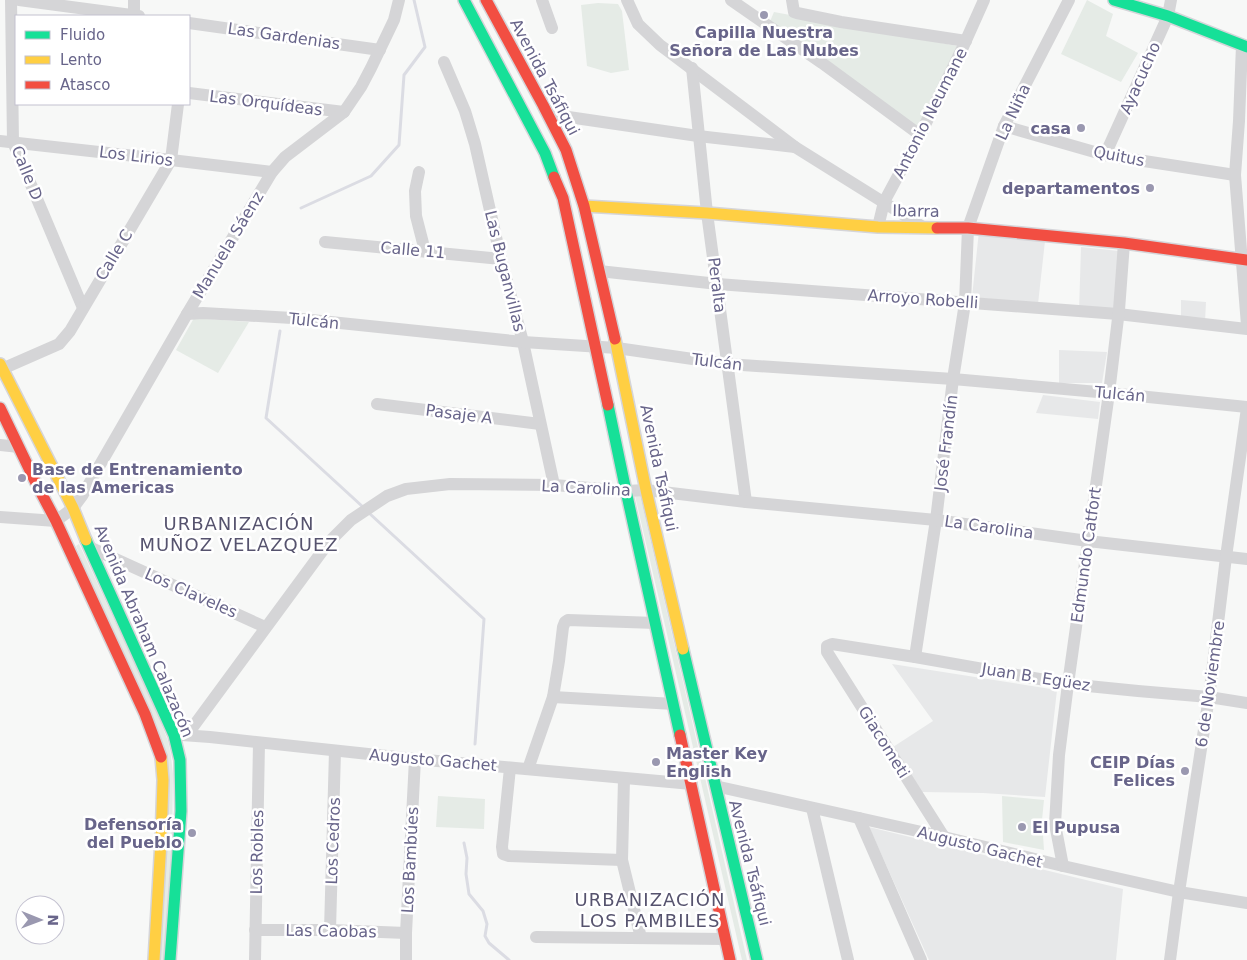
<svg xmlns="http://www.w3.org/2000/svg" width="1247" height="960" font-family="'DejaVu Sans',sans-serif">
<style>
.built{fill:#e7e8e9}
.green{fill:#e5ebe6}
.lines{fill:none;stroke-linecap:round;stroke-linejoin:round}
.stream{stroke:#dbdce3;stroke-width:3}
.fast-casing{stroke:#d5d5d9;stroke-width:14}
.slow-casing{stroke:#d5d5d9;stroke-width:14}
.jam-casing{stroke:#d5d5d9;stroke-width:14}
.street{stroke:#d5d5d7;stroke-width:12}
.fast{stroke:#16e098;stroke-width:11}
.slow{stroke:#ffcf43;stroke-width:11}
.jam{stroke:#f24e42;stroke-width:11}
.poi-dot{fill:#9a98b0;stroke:#fff;stroke-width:2}
.labels{text-anchor:middle;dominant-baseline:central;stroke-width:5;stroke-linejoin:round;paint-order:stroke}
.poi-label{font-size:16px;font-weight:bold;fill:#68658a;stroke:#fff;text-anchor:end}
.street-label{font-size:16px;fill:#68658a;stroke:#fff}
.neighbourhood-label{font-size:18px;letter-spacing:1px;fill:#56536e;stroke:#fff}
</style>
<rect width="100%" height="100%" fill="#f7f8f7"/>
<g class="built">
<path d="M979 231 1045 241 1038 304 972 297Z"/>
<path d="M1081 247 1119 251V310L1079 311Z"/>
<path d="M1181 300 1206 302 1205 322 1181 319Z"/>
<path d="M1059 350 1107 352 1102 383H1059Z"/>
<path d="M1043 395 1100 402 1098 419 1036 413Z"/>
<path d="M892 664 1057 690 1045 797 983 793 922 792 893 747 933 721Z"/>
<path d="M869 827 1123 889 1116 960H929Z"/>
</g>
<g class="green">
<path d="M1087 0 1113 14 1106 36 1138 53 1121 82 1061 54Z"/>
<path d="M598 3 618 4 622 11 629 70 611 73 587 66 581 5Z"/>
<path d="M774 12 963 47 920 135 768 26Z"/>
<path d="M194 318 249 322 218 373 176 350Z"/>
<path d="M640 495 747 960H742C706 805 671 650 635 496Z"/>
<path d="M79 544 153 703 168 741 171 756 173 774 172 840 164 960H159L167 774 76 546Z"/>
<path d="M438 796 485 799 484 829 436 827Z"/>
<path d="M1002 796 1044 800 1042 820 1044 850 1003 842Z"/>
</g>
<g class="lines">
<g class="stream">
<path d="M301 208 371 176 399 145 404 75 425 47 414 0"/>
<path d="M280 331 266 418 363 507"/>
<path d="M369 513 484 619 475 744"/>
<path d="M464 843 467 858 466 874 469 894 483 911 487 924 485 936 489 943 509 960"/>
</g>
<g class="fast-casing">
<g id="fast">
<path d="M464 0 545 153 554 177"/>
<path d="M1114 0 1168 16 1247 47"/>
<path d="M608 405 626 491 680 735"/>
<path d="M86 540 174 735 180 760 181 811 170 960"/>
<path d="M683 649 757 960"/>
</g>
</g>
<g class="slow-casing">
<g id="slow">
<path d="M584 206 707 213 878 227 937 228"/>
<path d="M615 339 646 490 683 649"/>
<path d="M0 364 73 508 86 540"/>
<path d="M154 960 161 841 163 780 161 757"/>
</g>
</g>
<g class="jam-casing">
<g id="jam">
<path d="M486 0 543 105 566 150 584 206 615 339"/>
<path d="M554 177 563 198 608 405"/>
<path d="M937 228H968L1124 243 1247 260"/>
<path d="M0 408 37 485 56 521 145 714 161 757"/>
<path d="M680 735 730 960"/>
</g>
</g>
<g class="street">
<path d="M11 0 13 142 83 308"/>
<path d="M19 0 139 16"/>
<path d="M134 0V16"/>
<path d="M542 0 552 28"/>
<path d="M627 0 638 24 660 45 795 147 923 227"/>
<path d="M731 0 822 63 920 135"/>
<path d="M792 0 794 12 797 13 841 22 966 41"/>
<path d="M189 23 380 50"/>
<path d="M1242 45 1239 121 1235 175 1247 325"/>
<path d="M444 62 465 111 475 144 501 259 523 342 554 485"/>
<path d="M692 68 707 213 746 502"/>
<path d="M189 93 344 112"/>
<path d="M548 114 698 136 795 147"/>
<path d="M1004 126 1105 155 1235 175"/>
<path d="M0 141 171 160 272 172"/>
<path d="M1105 155 1168 16 1171 0"/>
<path d="M419 172 415 191 416 216 425 251"/>
<path d="M878 227 884 202 920 135 963 47 984 0"/>
<path d="M325 242 501 259"/>
<path d="M599 271 718 284 1118 314 1247 329"/>
<path d="M187 314 203 313 292 318 523 342 617 348 727 364 953 379 1109 393 1247 407"/>
<path d="M2 369 59 344 70 331 171 160 178 104"/>
<path d="M377 404 540 424"/>
<path d="M0 445 19 447"/>
<path d="M0 517 56 521 73 508 82 496 187 314 272 172 285 157 344 112 361 87 371 68 394 20 399 0"/>
<path d="M89 547 265 627"/>
<path d="M915 657 936 520 953 379 965 303 968 228 1004 126 1069 0"/>
<path d="M553 697 674 704"/>
<path d="M182 735 210 737 415 759 692 784"/>
<path d="M187 735 329 542 351 520 387 496 406 489 450 484 554 485 626 491 646 490 746 502 936 520 1088 541 1247 559"/>
<path d="M510 768 502 847 503 854 509 856 622 860"/>
<path d="M528 769 553 697 559 661 563 627 565 622 568 620 656 623"/>
<path d="M624 779 622 860 641 938"/>
<path d="M715 786 944 837 1063 866 1179 892 1247 903"/>
<path d="M812 808 848 960"/>
<path d="M859 818 921 960"/>
<path d="M944 837 827 652V646L832 644 915 657 1068 684 1138 691 1209 697 1247 703"/>
<path d="M1063 866 1055 824 1059 755 1068 684 1109 393 1119 310 1124 243"/>
<path d="M255 930H330L406 933"/>
<path d="M330 930 335 751"/>
<path d="M536 937 725 939"/>
<path d="M255 960 259 743"/>
<path d="M406 960V933L415 759"/>
<path d="M1170 960 1179 892 1209 697 1226 557 1247 408"/>
</g>
<use href="#fast" class="fast"/>
<use href="#slow" class="slow"/>
<use href="#jam" class="jam"/>
</g>
<g class="poi-dot">
<circle cx="764" cy="15" r="5"/>
<circle cx="1081" cy="128" r="5"/>
<circle cx="1150" cy="188" r="5"/>
<circle cx="22" cy="478" r="5"/>
<circle cx="656" cy="762" r="5"/>
<circle cx="1185" cy="771" r="5"/>
<circle cx="1022" cy="827" r="5"/>
<circle cx="192" cy="833" r="5"/>
</g>
<g class="labels">
<g class="poi-label">
<text x="764" y="32" text-anchor="middle">Capilla Nuestra<tspan x="764" dy="18">Señora de Las Nubes</tspan></text>
<text x="1071" y="128">casa</text>
<text x="1140" y="188">departamentos</text>
<text x="32" y="469" text-anchor="start">Base de Entrenamiento<tspan x="32" dy="18">de las Americas</tspan></text>
<text x="666" y="753" text-anchor="start">Master Key<tspan x="666" dy="18">English</tspan></text>
<text x="1175" y="762">CEIP Días<tspan x="1175" dy="18">Felices</tspan></text>
<text x="182" y="824">Defensoría<tspan x="182" dy="18">del Pueblo</tspan></text>
<text x="1032" y="827" text-anchor="start">El Pupusa</text>
</g>
<g class="street-label">
<text transform="translate(284 36) rotate(8)">Las Gardenias</text>
<text transform="translate(545 77) rotate(62)">Avenida Tsáfiqui</text>
<text transform="translate(1140 78) rotate(-66)">Ayacucho</text>
<text transform="translate(266 103) rotate(7)">Las Orquídeas</text>
<text transform="translate(1013 112) rotate(-65)">La Niña</text>
<text transform="translate(930 113) rotate(-63)">Antonio Neumane</text>
<text transform="translate(136 156) rotate(7)">Los Lirios</text>
<text transform="translate(1119 156) rotate(11)">Quitus</text>
<text transform="translate(27 173) rotate(68)">Calle D</text>
<text transform="translate(916 211) rotate(1)">Ibarra</text>
<text transform="translate(228 245) rotate(-59)">Manuela Sáenz</text>
<text transform="translate(413 250) rotate(5)">Calle 11</text>
<text transform="translate(114 255) rotate(-59)">Calle C</text>
<text transform="translate(505 271) rotate(76)">Las Buganvillas</text>
<text transform="translate(717 285) rotate(83)">Peralta</text>
<text transform="translate(923 299) rotate(4)">Arroyo Robelli</text>
<text transform="translate(314 321) rotate(6)">Tulcán</text>
<text transform="translate(717 362) rotate(7)">Tulcán</text>
<text transform="translate(1120 394) rotate(5)">Tulcán</text>
<text transform="translate(459 414) rotate(7)">Pasaje A</text>
<text transform="translate(946 443) rotate(-83)">José Frandín</text>
<text transform="translate(659 468) rotate(78)">Avenida Tsáfiqui</text>
<text transform="translate(586 488) rotate(3)">La Carolina</text>
<text transform="translate(989 527) rotate(8)">La Carolina</text>
<text transform="translate(1086 555) rotate(-82)">Edmundo Catfort</text>
<text transform="translate(191 593) rotate(24)">Los Claveles</text>
<text transform="translate(144 631) rotate(67)">Avenida Abraham Calazacón</text>
<text transform="translate(1036 677) rotate(9)">Juan B. Egüez</text>
<text transform="translate(1210 684) rotate(-82)">6 de Noviembre</text>
<text transform="translate(884 742) rotate(58)">Giacometi</text>
<text transform="translate(433 760) rotate(5)">Augusto Gachet</text>
<text transform="translate(333 841) rotate(-88)">Los Cedros</text>
<text transform="translate(980 847) rotate(14)">Augusto Gachet</text>
<text transform="translate(257 852) rotate(-89)">Los Robles</text>
<text transform="translate(410 860) rotate(-87)">Los Bambúes</text>
<text transform="translate(750 863) rotate(76)">Avenida Tsáfiqui</text>
<text transform="translate(331 931) rotate(1)">Las Caobas</text>
</g>
<g class="neighbourhood-label">
<text x="239" y="523">URBANIZACIÓN<tspan x="239" dy="21">MUÑOZ VELAZQUEZ</tspan></text>
<text x="650" y="899">URBANIZACIÓN<tspan x="650" dy="21">LOS PAMBILES</tspan></text>
</g>
</g>
<rect x="15" y="15" width="175" height="90" fill="#ffffff" stroke="#c3c1d0"/>
<rect x="25" y="31" width="25" height="8" fill="#16e098" stroke="#c3c1d0"/>
<text x="60" y="40" font-size="15" fill="#68658a">Fluido</text>
<rect x="25" y="56" width="25" height="8" fill="#ffcf43" stroke="#c3c1d0"/>
<text x="60" y="65" font-size="15" fill="#68658a">Lento</text>
<rect x="25" y="81" width="25" height="8" fill="#f24e42" stroke="#c3c1d0"/>
<text x="60" y="90" font-size="15" fill="#68658a">Atasco</text>
<g transform="translate(40 920) rotate(91)"><circle r="24" fill="#ffffff" stroke="#c3c1d0"/>
<path d="M0-4L9 19L0 12L-9 19Z" fill="#9a98b0"/>
<text y="-8" font-size="14" font-weight="bold" text-anchor="middle" fill="#68658a">N</text>
</g>
</svg>
